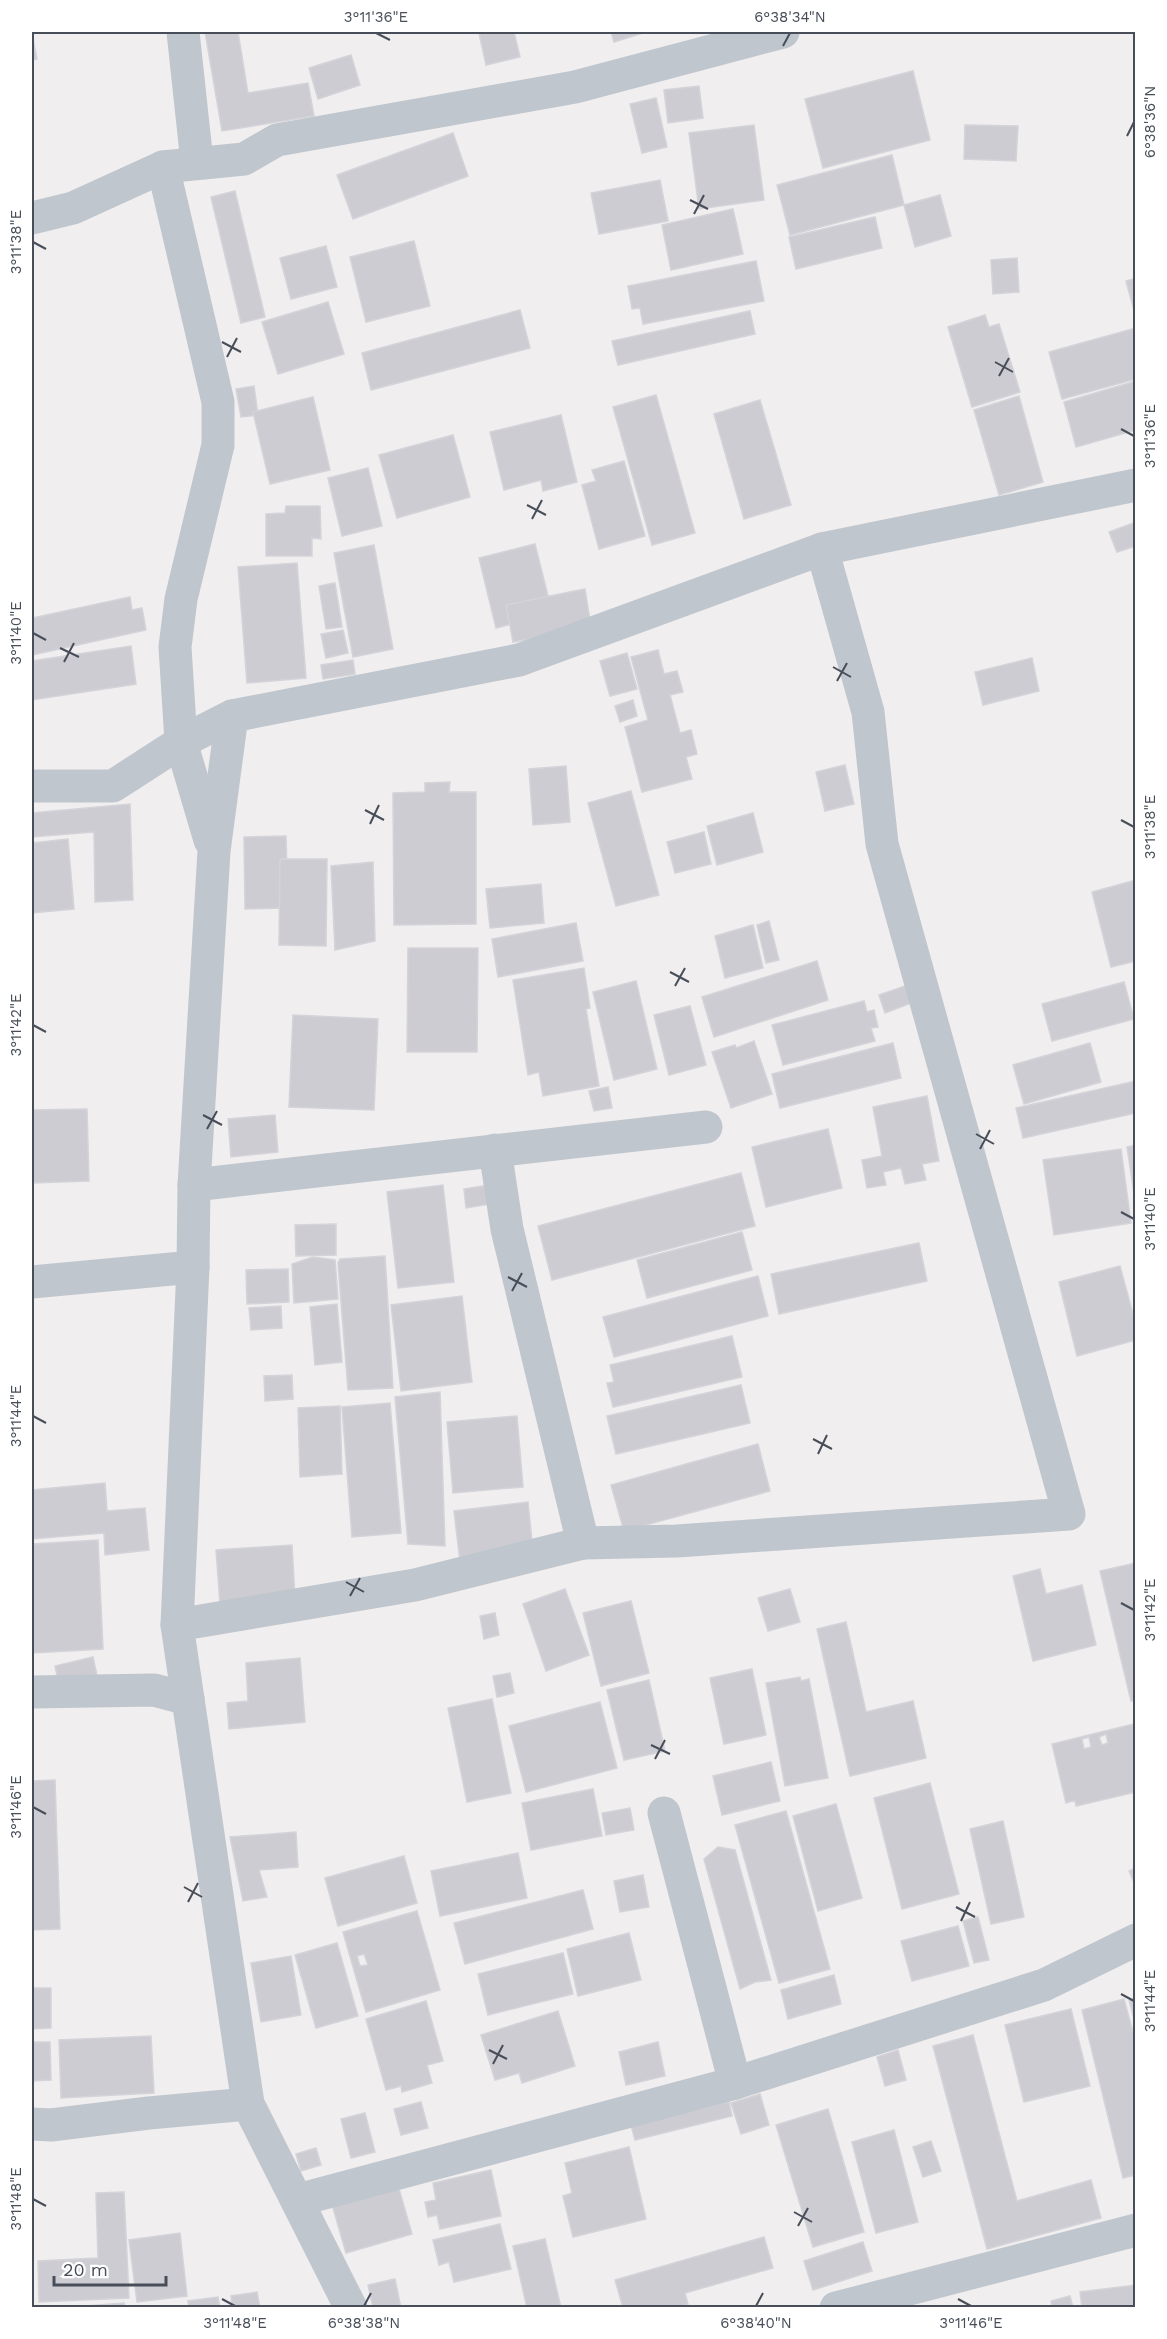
<svg xmlns="http://www.w3.org/2000/svg" width="1167" height="2339" font-family="'Work Sans',sans-serif">
<style>
.building{fill:#ccccd2;stroke:#d3d3d9;stroke-width:1.5;fill-rule:evenodd}
.lines{fill:none;stroke-linecap:round;stroke-linejoin:round}
.street{stroke:#c0c6ce;stroke-width:33}
.ticks{fill:none;stroke:#484e59;stroke-width:2}
.neatline{fill:none;stroke:#484e59;stroke-width:2}
.ticks-label{font-size:15px;text-anchor:middle;fill:#484e59}
</style>
<rect width="100%" height="100%" fill="#f0eeee"/>
<g class="building">
<path d="M205 32H238L248 93 308 83 314 116 222 131Z"/>
<path d="M485 32H514L520 57 486 65 479 33Z"/>
<path d="M611 32H646L614 42Z"/>
<path d="M32 34 37 59 32 60Z"/>
<path d="M351 55 360 85 318 99 309 68Z"/>
<path d="M913 71 930 140 823 168 805 99Z"/>
<path d="M699 86 703 118 668 123 664 90Z"/>
<path d="M656 98 667 147 642 153 630 104Z"/>
<path d="M754 125 764 200 699 209 689 133Z"/>
<path d="M965 125 1018 126 1016 161 964 159Z"/>
<path d="M453 133 468 176 353 219 337 175Z"/>
<path d="M892 155 904 205 790 235 777 185Z"/>
<path d="M660 180 668 221 599 234 591 193Z"/>
<path d="M235 191 265 317 241 323 211 197Z"/>
<path d="M940 195 951 236 915 247 904 205Z"/>
<path d="M733 209 743 254 671 270 662 225Z"/>
<path d="M875 217 882 248 796 269 789 237Z"/>
<path d="M414 241 430 306 366 322 350 257Z"/>
<path d="M326 246 337 287 291 299 280 258Z"/>
<path d="M1017 258 1019 292 993 294 991 260Z"/>
<path d="M756 261 764 301 643 324 640 308 632 309 628 286Z"/>
<path d="M1136 278V318L1126 281Z"/>
<path d="M328 302 344 354 278 374 262 322Z"/>
<path d="M520 310 530 348 371 390 362 353Z"/>
<path d="M750 311 755 334 618 365 612 341Z"/>
<path d="M985 315 989 327 999 324 1020 392 972 407 948 327Z"/>
<path d="M1136 328V379L1062 399 1049 352Z"/>
<path d="M1136 381V430L1076 447 1064 402Z"/>
<path d="M254 386 258 415 241 417 236 389Z"/>
<path d="M656 395 695 533 652 545 613 407Z"/>
<path d="M1019 396 1043 482 999 495 974 410Z"/>
<path d="M313 397 330 470 270 484 253 412Z"/>
<path d="M760 400 791 505 744 519 714 414Z"/>
<path d="M561 415 577 482 543 491 541 480 504 490 490 432Z"/>
<path d="M453 435 470 497 397 518 379 455Z"/>
<path d="M624 461 645 536 599 549 582 485 596 481 592 470Z"/>
<path d="M368 468 382 526 342 536 328 478Z"/>
<path d="M286 506H320L321 539 312 538V556H266V514L285 513Z"/>
<path d="M1136 522V546L1117 552 1109 532Z"/>
<path d="M535 544 549 600 554 599 558 612 496 628 479 558Z"/>
<path d="M374 545 393 649 353 657 334 553Z"/>
<path d="M297 563 306 678 247 683 238 567Z"/>
<path d="M335 583 342 627 326 629 319 586Z"/>
<path d="M585 589 591 627 513 642 506 605Z"/>
<path d="M130 597 132 610 142 608 146 630 32 655V618Z"/>
<path d="M343 630 348 653 326 658 321 634Z"/>
<path d="M131 646 136 684 32 700V661Z"/>
<path d="M658 650 664 674 677 671 683 692 670 695 680 733 691 730 697 754 686 757 692 779 642 792 625 727 648 720 631 657Z"/>
<path d="M627 653 637 689 610 696 600 661Z"/>
<path d="M1032 658 1039 691 983 705 975 672Z"/>
<path d="M353 660 355 674 323 679 321 665Z"/>
<path d="M633 700 637 716 620 722 615 706Z"/>
<path d="M845 765 854 804 825 811 816 772Z"/>
<path d="M566 766 570 822 533 825 529 769Z"/>
<path d="M450 782 449 792H476V924L394 925 393 793 425 792V783Z"/>
<path d="M631 791 659 895 616 906 588 803Z"/>
<path d="M130 804 133 900 95 902 94 832 32 837V813Z"/>
<path d="M753 813 763 852 717 865 707 826Z"/>
<path d="M704 832 711 864 675 873 667 842Z"/>
<path d="M286 836 288 908 245 909 244 837Z"/>
<path d="M68 839 74 909 32 913V843Z"/>
<path d="M280 859H327L326 946 279 945Z"/>
<path d="M373 862 375 941 335 950 331 866Z"/>
<path d="M1136 880V961L1111 967 1092 892Z"/>
<path d="M541 884 544 923 490 928 486 889Z"/>
<path d="M769 921 779 960 766 963 757 925Z"/>
<path d="M576 923 583 961 498 977 492 939Z"/>
<path d="M753 925 763 968 725 978 715 936Z"/>
<path d="M408 948H478L477 1052H407Z"/>
<path d="M817 961 828 1000 714 1037 702 997Z"/>
<path d="M584 968 590 1008 586 1009 599 1086 543 1096 539 1072 528 1075 513 980Z"/>
<path d="M636 981 657 1069 614 1080 593 992Z"/>
<path d="M1124 982 1134 1019 1052 1041 1042 1004Z"/>
<path d="M905 986 911 1003 885 1013 879 995Z"/>
<path d="M864 1001 867 1012 874 1010 878 1027 871 1028 875 1041 783 1065 772 1025Z"/>
<path d="M690 1006 706 1065 669 1075 654 1015Z"/>
<path d="M293 1015 378 1019 374 1110 289 1107Z"/>
<path d="M754 1041 772 1094 731 1108 712 1052 735 1045 736 1048Z"/>
<path d="M893 1043 901 1078 780 1108 772 1074Z"/>
<path d="M1090 1043 1101 1082 1024 1104 1013 1065Z"/>
<path d="M1136 1081V1113L1023 1138 1016 1108Z"/>
<path d="M608 1087 612 1108 594 1111 589 1091Z"/>
<path d="M927 1096 939 1161 922 1164 926 1180 905 1184 901 1168 883 1172 886 1185 867 1188 862 1160 882 1156 873 1107Z"/>
<path d="M87 1109 89 1181 32 1183V1110Z"/>
<path d="M275 1115 278 1152 231 1157 228 1119Z"/>
<path d="M828 1129 842 1188 766 1207 752 1147Z"/>
<path d="M1136 1145V1207L1127 1147Z"/>
<path d="M1121 1149 1131 1223 1054 1235 1043 1160Z"/>
<path d="M741 1173 755 1226 552 1280 538 1226Z"/>
<path d="M443 1185 454 1282 398 1288 387 1192Z"/>
<path d="M488 1185 490 1204 466 1208 464 1189Z"/>
<path d="M336 1224V1255L296 1256 295 1225Z"/>
<path d="M742 1232 752 1270 647 1298 637 1260Z"/>
<path d="M919 1243 927 1281 779 1314 771 1274Z"/>
<path d="M385 1256 393 1388 348 1390 338 1263 340 1259Z"/>
<path d="M313 1257 335 1260 338 1299 294 1303 292 1264Z"/>
<path d="M1120 1266 1136 1325V1340L1077 1356 1059 1282Z"/>
<path d="M288 1269 289 1302 247 1304 246 1270Z"/>
<path d="M758 1276 768 1316 614 1357 603 1317Z"/>
<path d="M462 1296 472 1382 401 1391 391 1305Z"/>
<path d="M337 1304 342 1362 315 1365 310 1307Z"/>
<path d="M281 1306 282 1328 251 1330 249 1308Z"/>
<path d="M732 1336 742 1377 613 1407 607 1383 614 1382 610 1365Z"/>
<path d="M292 1375 293 1399 265 1401 264 1376Z"/>
<path d="M741 1385 750 1423 616 1454 607 1416Z"/>
<path d="M440 1392 445 1546 408 1544 395 1397Z"/>
<path d="M390 1403 401 1533 352 1537 342 1407Z"/>
<path d="M340 1406 342 1474 300 1477 298 1408Z"/>
<path d="M517 1416 523 1487 453 1493 447 1422Z"/>
<path d="M758 1444 770 1491 624 1531 611 1485Z"/>
<path d="M105 1483 107 1511 145 1508 149 1550 105 1555 104 1533 32 1539V1490Z"/>
<path d="M528 1502 534 1561 461 1570 454 1511Z"/>
<path d="M98 1540 103 1649 33 1653 32 1544Z"/>
<path d="M292 1545 295 1599 220 1604 216 1550Z"/>
<path d="M1136 1563V1700L1131 1701 1100 1571Z"/>
<path d="M1040 1569 1046 1594 1082 1585 1096 1645 1033 1661 1013 1576Z"/>
<path d="M565 1589 589 1655 546 1671 523 1604Z"/>
<path d="M790 1589 800 1622 768 1631 758 1598Z"/>
<path d="M631 1601 649 1673 601 1686 583 1613Z"/>
<path d="M495 1613 499 1635 484 1639 480 1616Z"/>
<path d="M846 1622 866 1712 913 1701 926 1758 850 1776 817 1629Z"/>
<path d="M93 1657 98 1680 60 1689 55 1666Z"/>
<path d="M300 1658 305 1722 229 1729 227 1703 248 1701 246 1663Z"/>
<path d="M752 1669 766 1735 724 1744 710 1678Z"/>
<path d="M510 1673 514 1693 497 1697 493 1676Z"/>
<path d="M800 1677 801 1681 809 1679 828 1778 785 1786 766 1683Z"/>
<path d="M649 1680 665 1751 624 1760 607 1690Z"/>
<path d="M492 1699 511 1793 467 1802 448 1708Z"/>
<path d="M600 1702 617 1768 526 1792 509 1726Z"/>
<path d="M1134 1724 1136 1792 1076 1806 1075 1800 1066 1803 1052 1744ZM1106 1734 1108 1743 1102 1745 1099 1737ZM1089 1737 1091 1747 1084 1749 1082 1739Z"/>
<path d="M771 1762 780 1801 722 1815 713 1776Z"/>
<path d="M55 1780 60 1929 32 1930V1781Z"/>
<path d="M930 1783 959 1894 902 1909 874 1798Z"/>
<path d="M593 1789 602 1836 531 1850 522 1803Z"/>
<path d="M836 1804 862 1898 818 1911 793 1816Z"/>
<path d="M630 1808 634 1830 606 1835 602 1813Z"/>
<path d="M786 1811 830 1969 779 1983 735 1825Z"/>
<path d="M1003 1821 1024 1917 991 1924 970 1829Z"/>
<path d="M296 1832 298 1867 259 1870 267 1897 243 1901 230 1837Z"/>
<path d="M718 1847 735 1850 771 1980 755 1982 740 1989 704 1859Z"/>
<path d="M518 1853 527 1898 440 1916 431 1871Z"/>
<path d="M404 1856 417 1903 338 1926 325 1878Z"/>
<path d="M1136 1868V1887L1129 1871Z"/>
<path d="M643 1875 649 1907 620 1912 614 1881Z"/>
<path d="M583 1890 593 1929 465 1964 454 1923Z"/>
<path d="M417 1911 440 1990 366 2012 343 1932ZM364 1954 368 1965 360 1966 357 1956Z"/>
<path d="M978 1917 989 1960 974 1963 963 1921Z"/>
<path d="M958 1926 969 1966 912 1981 901 1941Z"/>
<path d="M629 1933 641 1980 578 1996 567 1949Z"/>
<path d="M337 1943 358 2016 316 2028 295 1955Z"/>
<path d="M563 1953 573 1994 488 2015 478 1974Z"/>
<path d="M291 1956 301 2015 261 2022 251 1963Z"/>
<path d="M834 1975 841 2004 788 2019 781 1990Z"/>
<path d="M32 1988H51V2028L32 2029Z"/>
<path d="M1136 1998V2026L1129 2000Z"/>
<path d="M1124 1999 1136 2043V2175L1123 2178 1082 2010Z"/>
<path d="M426 2001 443 2061 427 2065 432 2083 402 2092 401 2086 386 2090 366 2019Z"/>
<path d="M1071 2009 1090 2086 1024 2102 1005 2025Z"/>
<path d="M558 2011 575 2066 522 2083 519 2073 495 2080 481 2035Z"/>
<path d="M973 2035 1017 2201 1091 2180 1101 2218 987 2249 933 2046Z"/>
<path d="M151 2036 154 2093 61 2098 59 2040Z"/>
<path d="M32 2042H50L51 2080 32 2081Z"/>
<path d="M658 2042 665 2076 626 2085 619 2052Z"/>
<path d="M898 2050 906 2080 885 2086 877 2057Z"/>
<path d="M760 2094 769 2125 741 2134 731 2103Z"/>
<path d="M421 2102 428 2128 401 2135 394 2109Z"/>
<path d="M729 2102 732 2116 635 2140 631 2125Z"/>
<path d="M828 2109 864 2232 813 2247 776 2125Z"/>
<path d="M365 2113 375 2152 351 2158 341 2119Z"/>
<path d="M894 2130 918 2222 876 2233 852 2142Z"/>
<path d="M931 2141 941 2171 923 2177 913 2147Z"/>
<path d="M629 2147 646 2219 573 2237 563 2196 572 2193 565 2163Z"/>
<path d="M316 2148 321 2165 301 2171 296 2154Z"/>
<path d="M491 2170 501 2216 440 2229 437 2215 428 2217 425 2202 436 2200 433 2183Z"/>
<path d="M397 2182 412 2234 346 2253 331 2201Z"/>
<path d="M124 2192 129 2298 39 2302 38 2261 98 2258 96 2193Z"/>
<path d="M500 2224 511 2269 454 2282 449 2262 439 2265 433 2240Z"/>
<path d="M180 2233 187 2296 137 2302 129 2240Z"/>
<path d="M764 2237 773 2268 685 2293 688 2304 675 2308H623L615 2280Z"/>
<path d="M545 2239 561 2308H527L513 2246Z"/>
<path d="M863 2242 872 2271 813 2290 804 2261Z"/>
<path d="M395 2279 401 2308H373L368 2285Z"/>
<path d="M1136 2285V2308H1082L1080 2292Z"/>
<path d="M257 2292 260 2308H232L231 2296Z"/>
<path d="M1070 2296 1073 2308H1052L1051 2301Z"/>
<path d="M218 2297 220 2308H189L188 2301Z"/>
<path d="M124 2303 125 2308H60Z"/>
</g>
<g class="lines">
<g class="street">
<path d="M183 32 197 162"/>
<path d="M163 167 218 402V445L181 599 175 647 181 742 210 840"/>
<path d="M32 218 73 208 163 167 244 159 277 140 575 87 783 32"/>
<path d="M232 716 214 851 194 1185 193 1267 177 1625 248 2104 351 2308"/>
<path d="M32 786H113L181 742 232 716 519 660 822 549 1136 485"/>
<path d="M495 1150 507 1229 583 1543 677 1541 1069 1514 882 844 868 712 822 549"/>
<path d="M194 1185 706 1127"/>
<path d="M32 1282 193 1267"/>
<path d="M177 1625 415 1585 583 1543"/>
<path d="M32 1692 154 1690 188 1699"/>
<path d="M664 1813 735 2083"/>
<path d="M32 2124 51 2125 149 2113 248 2104"/>
<path d="M298 2200 735 2083 1044 1985 1136 1940"/>
<path d="M836 2308 1136 2230"/>
</g>
</g>
<path class="ticks" d="M376 33 390 40M783 46 790 33M1127 136 1134 122M690 200 708 209M694 214 704 195M33 242 46 249M222 342 241 352M227 357 237 338M995 362 1013 372M999 376 1009 358M1121 429 1134 436M527 505 546 515M532 519 542 500M33 633 46 640M60 648 79 657M64 662 74 643M833 667 851 677M837 681 847 663M365 810 384 820M1121 820 1134 827M370 824 379 805M670 972 689 982M675 986 685 968M33 1025 46 1032M203 1115 222 1125M207 1129 217 1111M976 1134 994 1144M980 1149 990 1130M1121 1212 1134 1219M508 1277 527 1287M512 1291 522 1273M33 1416 46 1423M813 1439 832 1449M818 1454 827 1435M346 1582 364 1592M350 1596 360 1578M1121 1603 1134 1610M651 1745 670 1754M655 1759 665 1740M33 1807 46 1814M184 1887 202 1897M188 1902 198 1883M956 1907 975 1917M961 1921 970 1902M1121 1994 1134 2001M489 2050 507 2059M493 2064 503 2045M33 2199 46 2206M794 2212 812 2222M798 2226 808 2208M222 2299 235 2306M958 2299 971 2306M364 2306 371 2293M756 2306 763 2293"/>
<rect width="1167" height="2339" fill="none" stroke="#ffffff" stroke-width="66"/>
<path d="M54 2276v9h112v-9" fill="none" stroke="#484e59" stroke-width="3"/>
<text x="63" y="2276" font-size="18" fill="#484e59" stroke="#ffffff" stroke-width="4.5" paint-order="stroke">20 m</text>
<rect x="33" y="33" width="1101" height="2273" class="neatline"/>
<g class="ticks-label">
<text x="376" y="22">3°11'36"E</text>
<text x="790" y="22">6°38'34"N</text>
<text transform="translate(1150 122) rotate(-90)" y="5">6°38'36"N</text>
<text transform="translate(16 242) rotate(-90)" y="5">3°11'38"E</text>
<text transform="translate(1150 436) rotate(-90)" y="5">3°11'36"E</text>
<text transform="translate(16 633) rotate(-90)" y="5">3°11'40"E</text>
<text transform="translate(1150 827) rotate(-90)" y="5">3°11'38"E</text>
<text transform="translate(16 1025) rotate(-90)" y="5">3°11'42"E</text>
<text transform="translate(1150 1219) rotate(-90)" y="5">3°11'40"E</text>
<text transform="translate(16 1416) rotate(-90)" y="5">3°11'44"E</text>
<text transform="translate(1150 1610) rotate(-90)" y="5">3°11'42"E</text>
<text transform="translate(16 1807) rotate(-90)" y="5">3°11'46"E</text>
<text transform="translate(1150 2001) rotate(-90)" y="5">3°11'44"E</text>
<text transform="translate(16 2199) rotate(-90)" y="5">3°11'48"E</text>
<text x="235" y="2328">3°11'48"E</text>
<text x="364" y="2328">6°38'38"N</text>
<text x="756" y="2328">6°38'40"N</text>
<text x="971" y="2328">3°11'46"E</text>
</g>
</svg>
